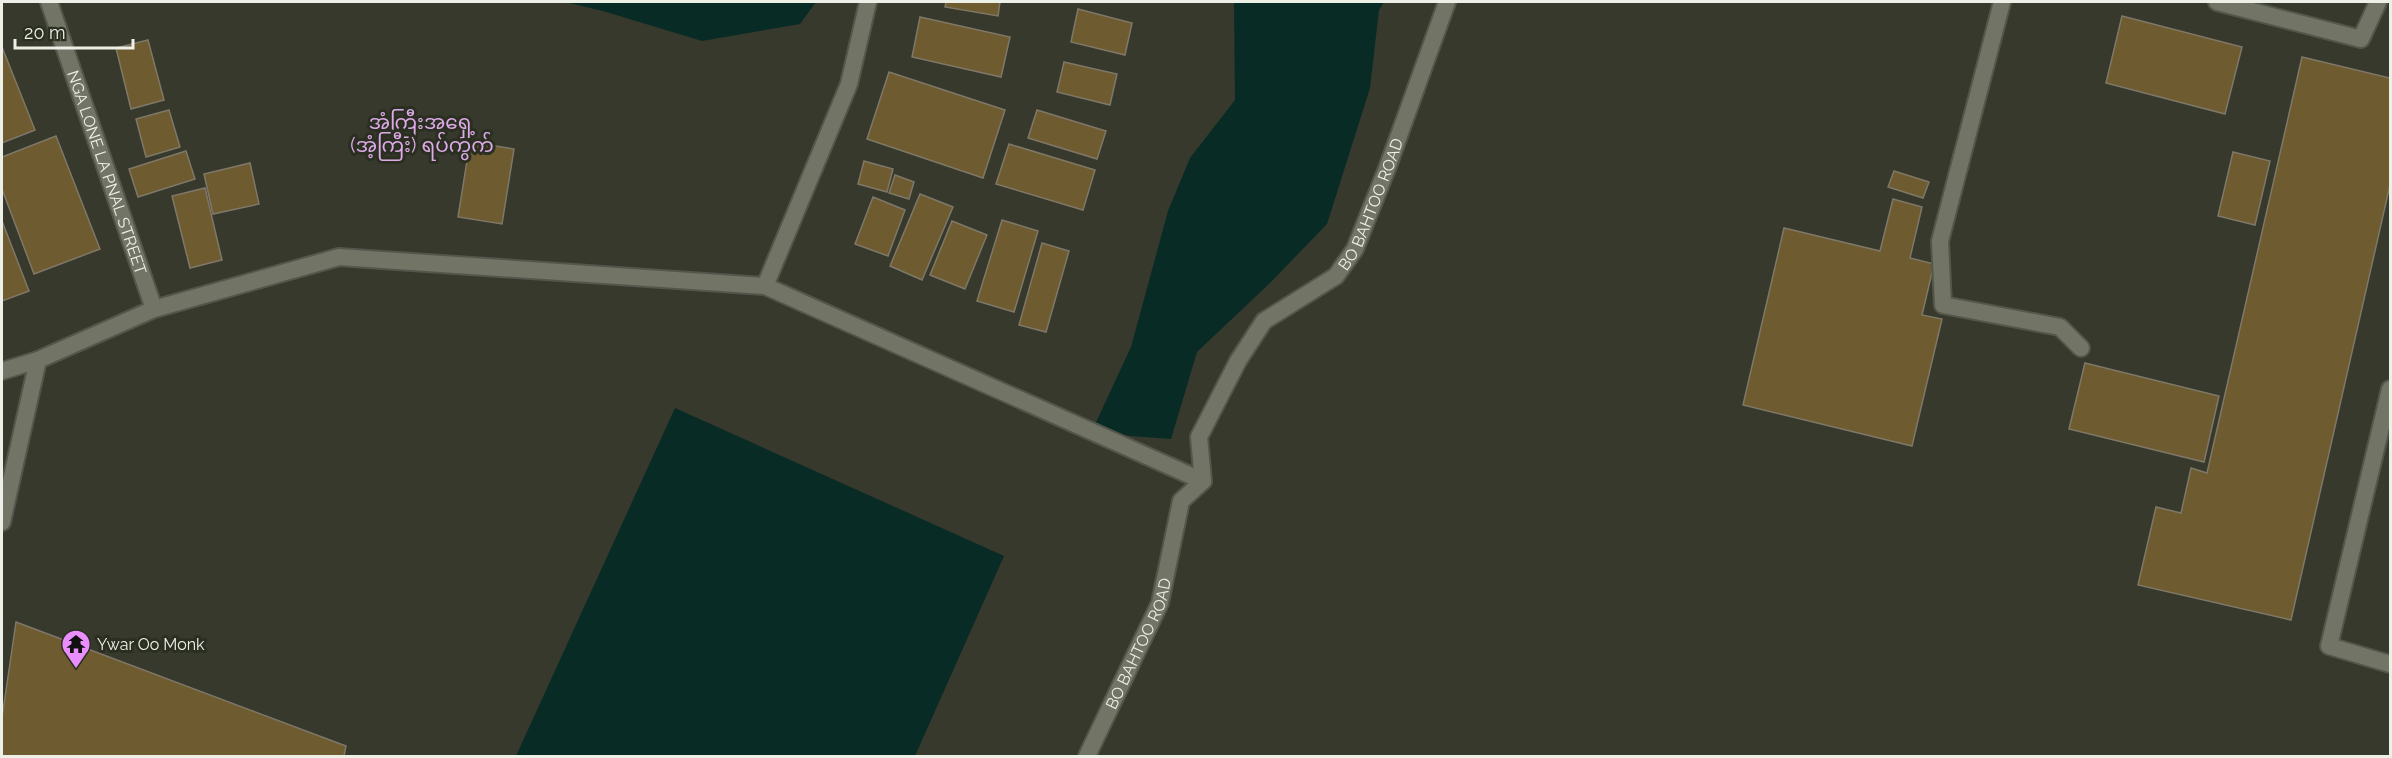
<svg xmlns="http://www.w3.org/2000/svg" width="2392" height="758" font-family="Raleway,'Noto Sans Myanmar',sans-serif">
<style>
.water{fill:#092b26}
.building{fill:#6e5b2f;stroke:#7f7869;stroke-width:1.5}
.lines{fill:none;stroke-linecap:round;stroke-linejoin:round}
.service-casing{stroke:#53564a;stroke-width:20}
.minor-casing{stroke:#53564a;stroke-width:20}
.service{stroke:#727566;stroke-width:16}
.minor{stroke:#727566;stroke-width:16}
.labels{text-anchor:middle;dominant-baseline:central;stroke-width:6;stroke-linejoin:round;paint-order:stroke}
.street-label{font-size:16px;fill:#edf0e7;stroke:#2b2f21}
.poi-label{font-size:16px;fill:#edf0e7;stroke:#2b2f21;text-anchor:start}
.quarter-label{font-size:20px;fill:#ddabe8;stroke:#2b2f21}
</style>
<rect width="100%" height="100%" fill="#36392b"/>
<g class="water">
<path d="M565 2H816L800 24 702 41 603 11Z"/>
<path d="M1234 2H1384L1379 10 1370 88 1327 224 1270 283 1197 352 1171 439 1091 433 1131 347 1168 211 1190 158 1235 100Z"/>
<path d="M675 408 1004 556 915 756H516Z"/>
</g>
<g class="building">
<path d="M946 2H1000L998 16 945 7Z"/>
<path d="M1078 9 1132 23 1125 55 1071 42Z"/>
<path d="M2122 16 2242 47 2225 114 2106 83Z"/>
<path d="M920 17 1010 37 1001 77 912 57Z"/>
<path d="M148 40 164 100 131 109 116 48Z"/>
<path d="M2 47 35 130 2 143Z"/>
<path d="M2302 57 2390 78V185L2291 620 2138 585 2156 507 2181 513 2191 468 2207 473Z"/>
<path d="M1064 62 1117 74 1110 105 1057 92Z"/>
<path d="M889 72 1005 110 983 178 867 139Z"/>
<path d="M169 110 180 147 146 157 136 119Z"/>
<path d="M1037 110 1106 131 1097 159 1028 138Z"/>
<path d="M56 136 100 249 34 274 2 189V157Z"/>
<path d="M470 142 514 149 502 224 458 217Z"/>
<path d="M1009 144 1095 170 1083 210 996 184Z"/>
<path d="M186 151 195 179 138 197 129 169Z"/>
<path d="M2233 152 2270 161 2255 225 2218 216Z"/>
<path d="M864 161 893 169 887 192 858 184Z"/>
<path d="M250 163 259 204 213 214 204 174Z"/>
<path d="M1894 171 1929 182 1923 198 1888 187Z"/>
<path d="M895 175 914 182 909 199 889 193Z"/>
<path d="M205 188 222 260 190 268 172 196Z"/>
<path d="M920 194 953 207 922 280 890 266Z"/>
<path d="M873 197 905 210 888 256 855 244Z"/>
<path d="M1893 199 1922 207 1910 258 1934 264 1922 315 1942 319 1912 446 1743 405 1784 228 1880 251Z"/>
<path d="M1002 220 1038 231 1014 312 977 301Z"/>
<path d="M2 221 29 291 2 301Z"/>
<path d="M952 221 987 235 965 289 930 275Z"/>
<path d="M1042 243 1069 251 1046 332 1019 325Z"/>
<path d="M2085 363 2219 396 2204 462 2069 429Z"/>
<path d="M16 622 346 746 344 756H2V718Z"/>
</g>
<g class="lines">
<g class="service-casing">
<g id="service">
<path d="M2002 2 1940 241 1943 305 2060 327 2081 348"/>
<path d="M2217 2 2361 39 2378 2"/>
<path d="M2390 389 2329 646 2390 664"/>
</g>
</g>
<g class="minor-casing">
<g id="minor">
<path id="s1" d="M49 2 154 309"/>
<path d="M765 286 849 84 868 2"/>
<path d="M2 371 38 360 154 309 339 257 765 286 1203 481"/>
<path d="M2 522 38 360"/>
<path id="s2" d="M1087 756 1160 603 1181 501 1203 481 1199 437 1238 361 1264 321 1336 276 1355 249 1388 166 1447 2"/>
</g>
</g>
<use href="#service" class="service"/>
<use href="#minor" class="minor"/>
</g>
<defs>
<g id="temple-pin" transform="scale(1.5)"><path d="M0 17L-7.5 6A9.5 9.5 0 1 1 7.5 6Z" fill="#ea8dfd" stroke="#2b2f21"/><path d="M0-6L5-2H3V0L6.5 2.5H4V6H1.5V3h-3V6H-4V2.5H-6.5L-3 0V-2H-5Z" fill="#111"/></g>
</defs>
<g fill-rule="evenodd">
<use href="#temple-pin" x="76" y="644"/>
</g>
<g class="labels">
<g class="street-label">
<text stroke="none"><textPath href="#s1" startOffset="180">NGA LONE LA PNAL STREET</textPath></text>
<text stroke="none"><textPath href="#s2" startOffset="646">BO BAHTOO ROAD</textPath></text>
<text stroke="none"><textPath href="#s2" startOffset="124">BO BAHTOO ROAD</textPath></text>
</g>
<g class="poi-label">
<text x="97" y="644">Ywar Oo Monk</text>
</g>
<g class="quarter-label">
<text x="422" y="122">အံ့ကြီးအရှေ့<tspan x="422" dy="23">(အံ့ကြီး) ရပ်ကွက်</tspan></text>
</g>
</g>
<rect width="2392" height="758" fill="none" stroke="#edf0e7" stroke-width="6"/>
<path d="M15 39v9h118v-9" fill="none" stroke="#edf0e7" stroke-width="3"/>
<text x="24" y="39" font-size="18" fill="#edf0e7" stroke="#2b2f21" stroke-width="4.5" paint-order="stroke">20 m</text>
</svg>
